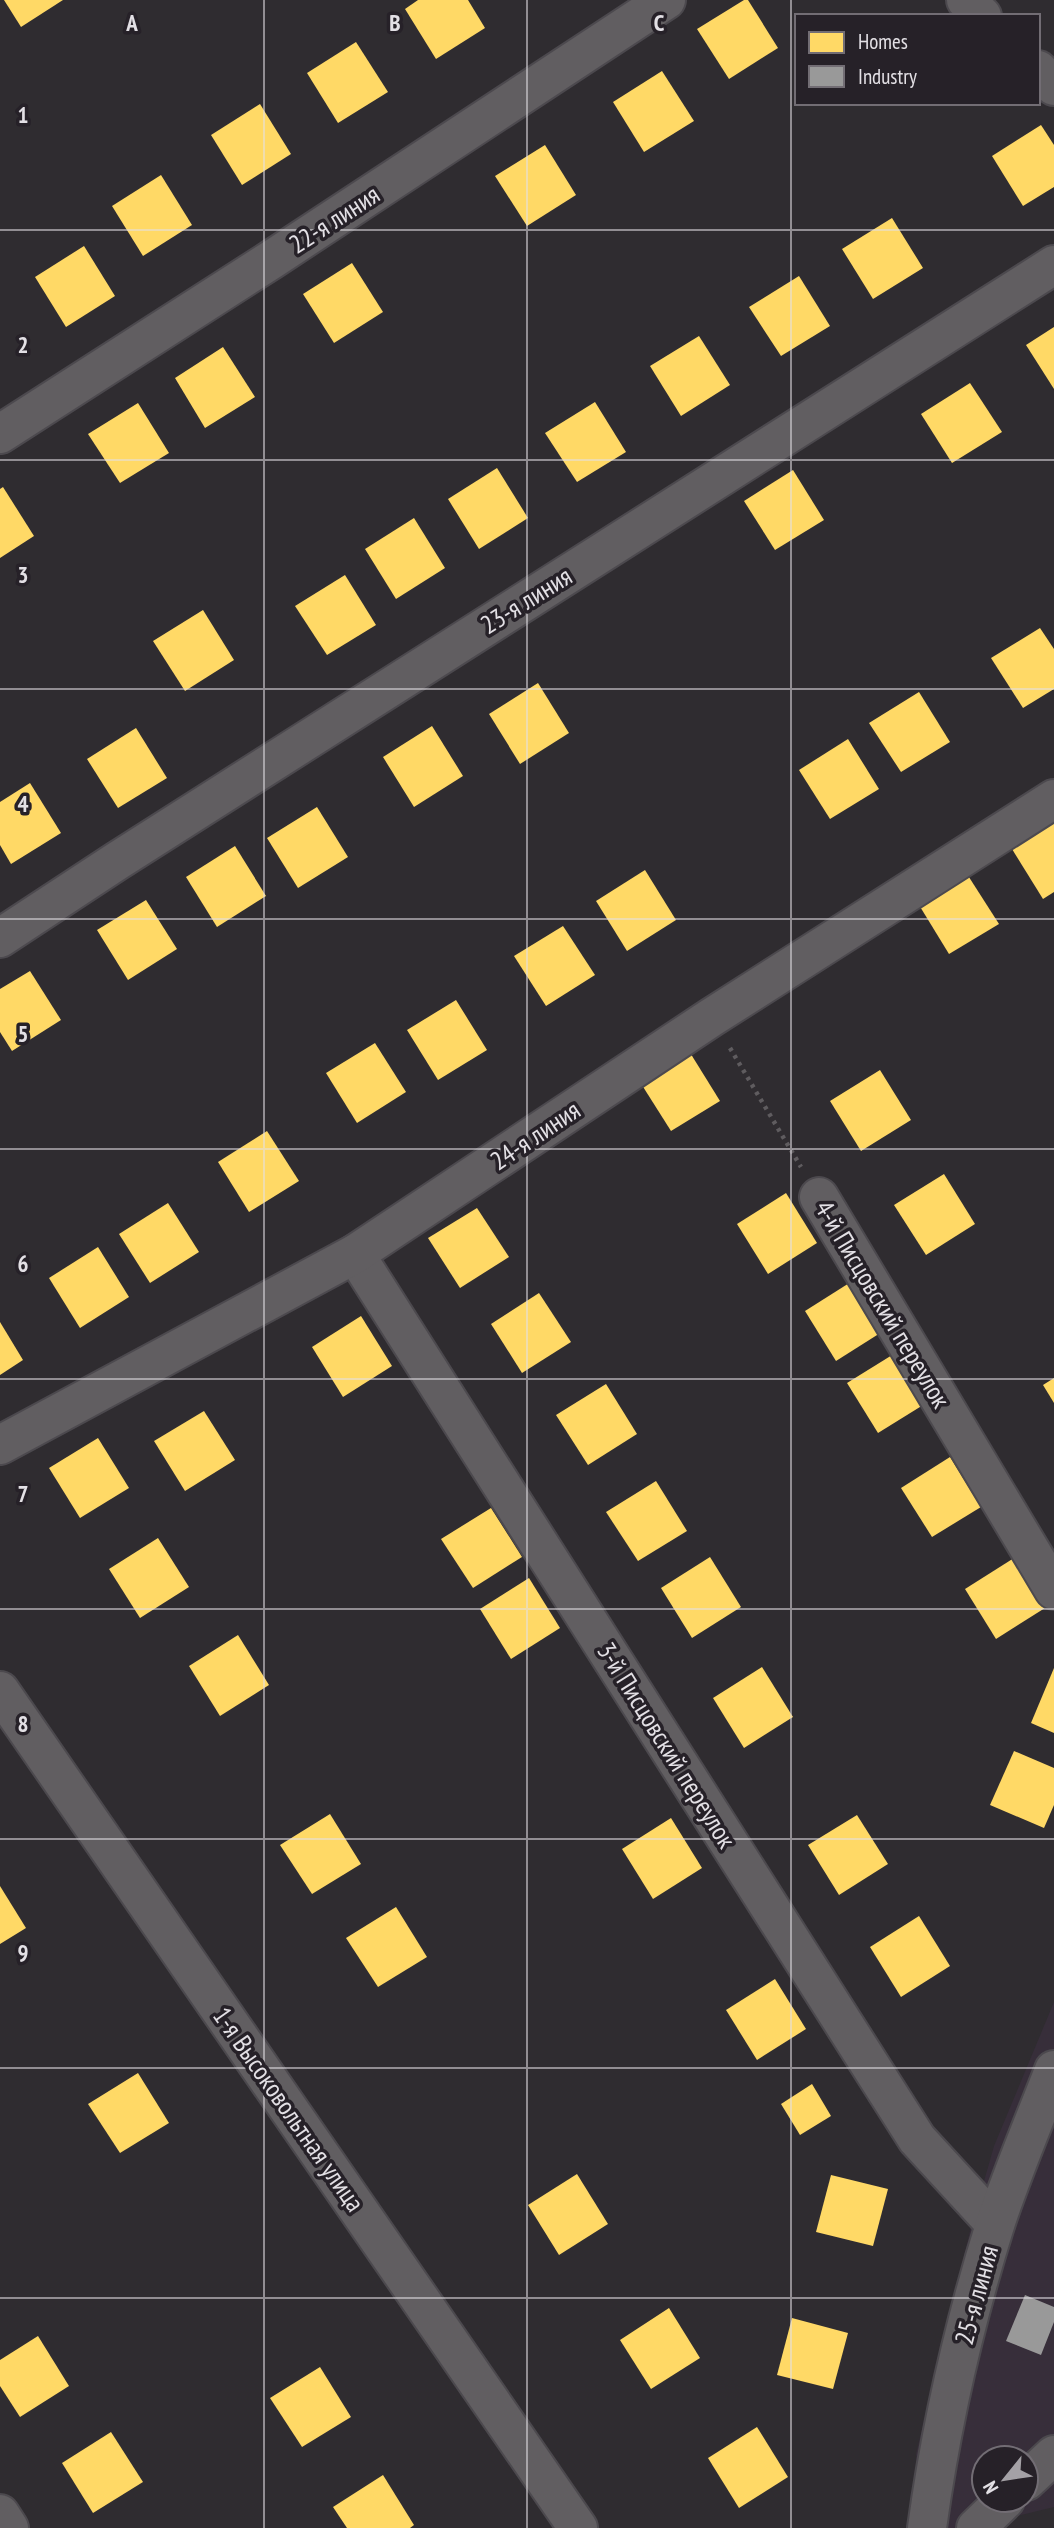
<svg xmlns="http://www.w3.org/2000/svg" width="1054" height="2528" font-family="'PT Sans Narrow',sans-serif">
<style>
.built{fill:#372e3a;fill-rule:evenodd}
.homes{fill:#ffd966}
.industry{fill:#999}
.lines{fill:none;stroke-linecap:round;stroke-linejoin:round}
.minor-casing{stroke:#4c494e;stroke-width:42}
.path{stroke:#5f5c5f;stroke-width:4.5;stroke-dasharray:3.5 5;stroke-linecap:butt}
.minor{stroke:#615e61;stroke-width:38}
.grid{fill:none;stroke:#e3e0e5;stroke-width:2;stroke-opacity:0.55}
.labels{text-anchor:middle;dominant-baseline:central;stroke-width:7;stroke-linejoin:round;paint-order:stroke}
.street-label{font-size:26px;fill:#e3e0e5;stroke:#262128}
.grid-label{font-size:23px;text-anchor:middle;font-weight:bold;fill:#e3e0e5;stroke:#262128;stroke-width:7;stroke-linejoin:round;paint-order:stroke}
</style>
<rect width="100%" height="100%" fill="#2f2c30"/>
<path class="built" d="M1054 2002V2507L968 2528H919L916 2454 971 2227 994 2146ZM984 2458H1026V2500H984Z"/>
<g class="homes">
<path d="M4 0H63L21 27Z"/>
<path d="M418 0H468L485 28 436 59 405 9Z"/>
<path d="M744 0H748L778 48 729 79 697 29Z"/>
<path d="M356 42 388 92 338 123 307 73Z"/>
<path d="M662 71 694 121 644 152 613 102Z"/>
<path d="M260 104 291 154 242 185 211 135Z"/>
<path d="M1041 125 1054 145V187L1023 206 992 156Z"/>
<path d="M545 145 576 195 527 226 495 176Z"/>
<path d="M161 175 192 225 143 256 112 206Z"/>
<path d="M892 218 923 268 873 299 842 249Z"/>
<path d="M84 246 115 296 66 327 35 277Z"/>
<path d="M352 263 383 312 334 343 303 294Z"/>
<path d="M799 276 830 326 781 356 749 307Z"/>
<path d="M1054 327V389L1026 345Z"/>
<path d="M699 336 730 385 681 416 650 366Z"/>
<path d="M223 347 255 397 205 428 175 378Z"/>
<path d="M970 383 1002 432 952 463 921 414Z"/>
<path d="M595 402 626 452 577 482 545 433Z"/>
<path d="M138 403 169 453 120 483 88 434Z"/>
<path d="M497 468 528 518 479 549 448 499Z"/>
<path d="M793 470 824 520 775 550 744 501Z"/>
<path d="M3 487 34 536 0 558V489Z"/>
<path d="M414 518 445 568 396 599 365 549Z"/>
<path d="M345 575 376 625 327 655 295 606Z"/>
<path d="M203 610 234 660 185 691 153 641Z"/>
<path d="M1040 628 1054 649V689L1023 708 991 658Z"/>
<path d="M538 683 569 733 520 764 489 714Z"/>
<path d="M919 692 950 742 901 772 869 723Z"/>
<path d="M432 726 463 776 414 807 383 757Z"/>
<path d="M136 728 167 778 118 808 87 759Z"/>
<path d="M848 739 879 789 830 819 799 770Z"/>
<path d="M30 783 61 833 11 864 0 845V802Z"/>
<path d="M317 807 348 857 298 888 267 838Z"/>
<path d="M1054 823V892L1043 899 1012 849Z"/>
<path d="M235 846 266 896 217 927 186 877Z"/>
<path d="M645 870 676 920 627 951 596 901Z"/>
<path d="M967 874 999 924 949 954 919 905Z"/>
<path d="M146 900 177 949 128 980 97 930Z"/>
<path d="M563 926 595 975 546 1006 514 956Z"/>
<path d="M30 971 61 1020 12 1051 0 1032V989Z"/>
<path d="M456 1000 487 1050 438 1080 407 1030Z"/>
<path d="M375 1043 406 1092 357 1123 326 1073Z"/>
<path d="M689 1051 720 1101 671 1131 640 1082Z"/>
<path d="M880 1070 911 1120 861 1151 830 1101Z"/>
<path d="M267 1131 299 1181 249 1212 218 1162Z"/>
<path d="M944 1174 975 1224 926 1255 894 1205Z"/>
<path d="M786 1193 817 1243 768 1274 737 1224Z"/>
<path d="M168 1203 199 1252 150 1283 119 1234Z"/>
<path d="M477 1208 509 1257 460 1288 428 1238Z"/>
<path d="M98 1247 129 1297 80 1328 49 1278Z"/>
<path d="M854 1280 885 1330 836 1361 805 1311Z"/>
<path d="M539 1293 571 1342 522 1373 491 1324Z"/>
<path d="M361 1316 392 1366 343 1397 312 1347Z"/>
<path d="M0 1322 23 1360 0 1375Z"/>
<path d="M897 1352 928 1402 878 1433 847 1383Z"/>
<path d="M1054 1378V1403L1043 1385Z"/>
<path d="M606 1384 637 1434 588 1465 556 1415Z"/>
<path d="M204 1411 235 1460 185 1491 154 1441Z"/>
<path d="M98 1438 129 1488 80 1518 49 1468Z"/>
<path d="M950 1457 981 1507 932 1537 901 1488Z"/>
<path d="M656 1481 687 1531 638 1561 606 1512Z"/>
<path d="M491 1508 522 1557 473 1588 441 1539Z"/>
<path d="M158 1538 189 1587 140 1618 109 1569Z"/>
<path d="M710 1557 741 1607 692 1638 661 1588Z"/>
<path d="M1014 1558 1045 1608 996 1639 965 1589Z"/>
<path d="M529 1578 560 1628 511 1659 480 1609Z"/>
<path d="M238 1635 269 1685 220 1716 189 1666Z"/>
<path d="M762 1667 793 1717 744 1748 713 1698Z"/>
<path d="M1054 1668V1733L1031 1723Z"/>
<path d="M1014 1751 1054 1768V1805L1044 1828 990 1805Z"/>
<path d="M330 1814 361 1864 312 1894 280 1845Z"/>
<path d="M857 1815 888 1864 839 1895 808 1845Z"/>
<path d="M671 1818 702 1868 653 1899 622 1849Z"/>
<path d="M0 1886 26 1928 0 1944Z"/>
<path d="M396 1907 427 1957 378 1987 346 1938Z"/>
<path d="M919 1916 950 1966 901 1997 870 1947Z"/>
<path d="M775 1979 806 2029 757 2060 726 2010Z"/>
<path d="M138 2073 169 2123 120 2153 88 2104Z"/>
<path d="M812 2084 831 2116 800 2135 781 2104Z"/>
<path d="M577 2174 608 2224 559 2255 528 2205Z"/>
<path d="M831 2175 888 2189 873 2246 816 2232Z"/>
<path d="M669 2308 700 2358 651 2389 620 2340Z"/>
<path d="M792 2318 848 2333 833 2389 777 2375Z"/>
<path d="M38 2336 69 2386 20 2417 0 2386V2360Z"/>
<path d="M320 2367 351 2417 302 2447 270 2398Z"/>
<path d="M757 2427 788 2477 739 2508 708 2458Z"/>
<path d="M111 2432 143 2482 93 2513 62 2463Z"/>
<path d="M383 2475 414 2525 410 2528H347L333 2507Z"/>
</g>
<path class="industry" d="M1025 2295 1054 2307V2322L1041 2355 1006 2341Z"/>
<g class="lines">
<g class="minor-casing">
<g id="minor">
<path d="M966 0 982 16"/>
<path d="M1038 70 1054 86"/>
<path d="M0 434 271 260 666 0"/>
<path d="M0 938 117 861 1054 265"/>
<path d="M819 1197 1054 1590"/>
<path d="M355 1254 917 2139 995 2224"/>
<path d="M0 1445 355 1254 712 1017 1054 799"/>
<path d="M0 1691 578 2528"/>
<path d="M1026 2481 1054 2455"/>
<path d="M0 2514 9 2528"/>
<path d="M927 2528C941 2426 964 2324 995 2225 1012 2173 1034 2122 1054 2070"/>
<path d="M976 2528 1005 2500"/>
</g>
</g>
<path class="path" d="M730 1048 801 1167"/>
<use href="#minor" class="minor"/>
</g>
<path class="grid" d="M264 0V2528M527 0V2528M791 0V2528M0 230H1054M0 460H1054M0 689H1054M0 919H1054M0 1149H1054M0 1379H1054M0 1609H1054M0 1839H1054M0 2068H1054M0 2298H1054"/>
<g class="labels">
<g class="street-label">
<text transform="translate(334 219) rotate(-33)">22-я линия</text>
<text transform="translate(526 600) rotate(-32)">23-я линия</text>
<text transform="translate(535 1135) rotate(-34)">24-я линия</text>
<text transform="translate(883 1304) rotate(59)">4-й Писцовский переулок</text>
<text transform="translate(667 1745) rotate(58)">3-й Писцовский переулок</text>
<text transform="translate(289 2109) rotate(55)">1-я Высоковольтная улица</text>
<text transform="translate(976 2295) rotate(-75)">25-я линия</text>
</g>
</g>
<g class="grid-label">
<text x="132" y="31">A</text>
<text x="395" y="31">B</text>
<text x="659" y="31">C</text>
<text x="23" y="123">1</text>
<text x="23" y="353">2</text>
<text x="23" y="583">3</text>
<text x="23" y="812">4</text>
<text x="23" y="1042">5</text>
<text x="23" y="1272">6</text>
<text x="23" y="1502">7</text>
<text x="23" y="1732">8</text>
<text x="23" y="1961">9</text>
</g>
<rect x="795" y="14" width="245" height="91" fill="#262128" stroke="#726d74" stroke-width="2"/>
<rect x="809" y="32" width="35" height="21" fill="#ffd966" stroke="#726d74" stroke-width="2"/>
<text x="858" y="49" font-size="21" fill="#e3e0e5">Homes</text>
<rect x="809" y="66" width="35" height="21" fill="#999999" stroke="#726d74" stroke-width="2"/>
<text x="858" y="84" font-size="21" fill="#e3e0e5">Industry</text>
<g transform="translate(1005 2479) rotate(240)"><circle r="33" fill="#262128" stroke="#726d74" stroke-width="2"/>
<path d="M0-5L12 26L0 18L-12 26Z" fill="#a4a1a6"/>
<text y="-10" font-size="19" font-weight="bold" text-anchor="middle" fill="#e3e0e5">N</text>
</g>
</svg>
